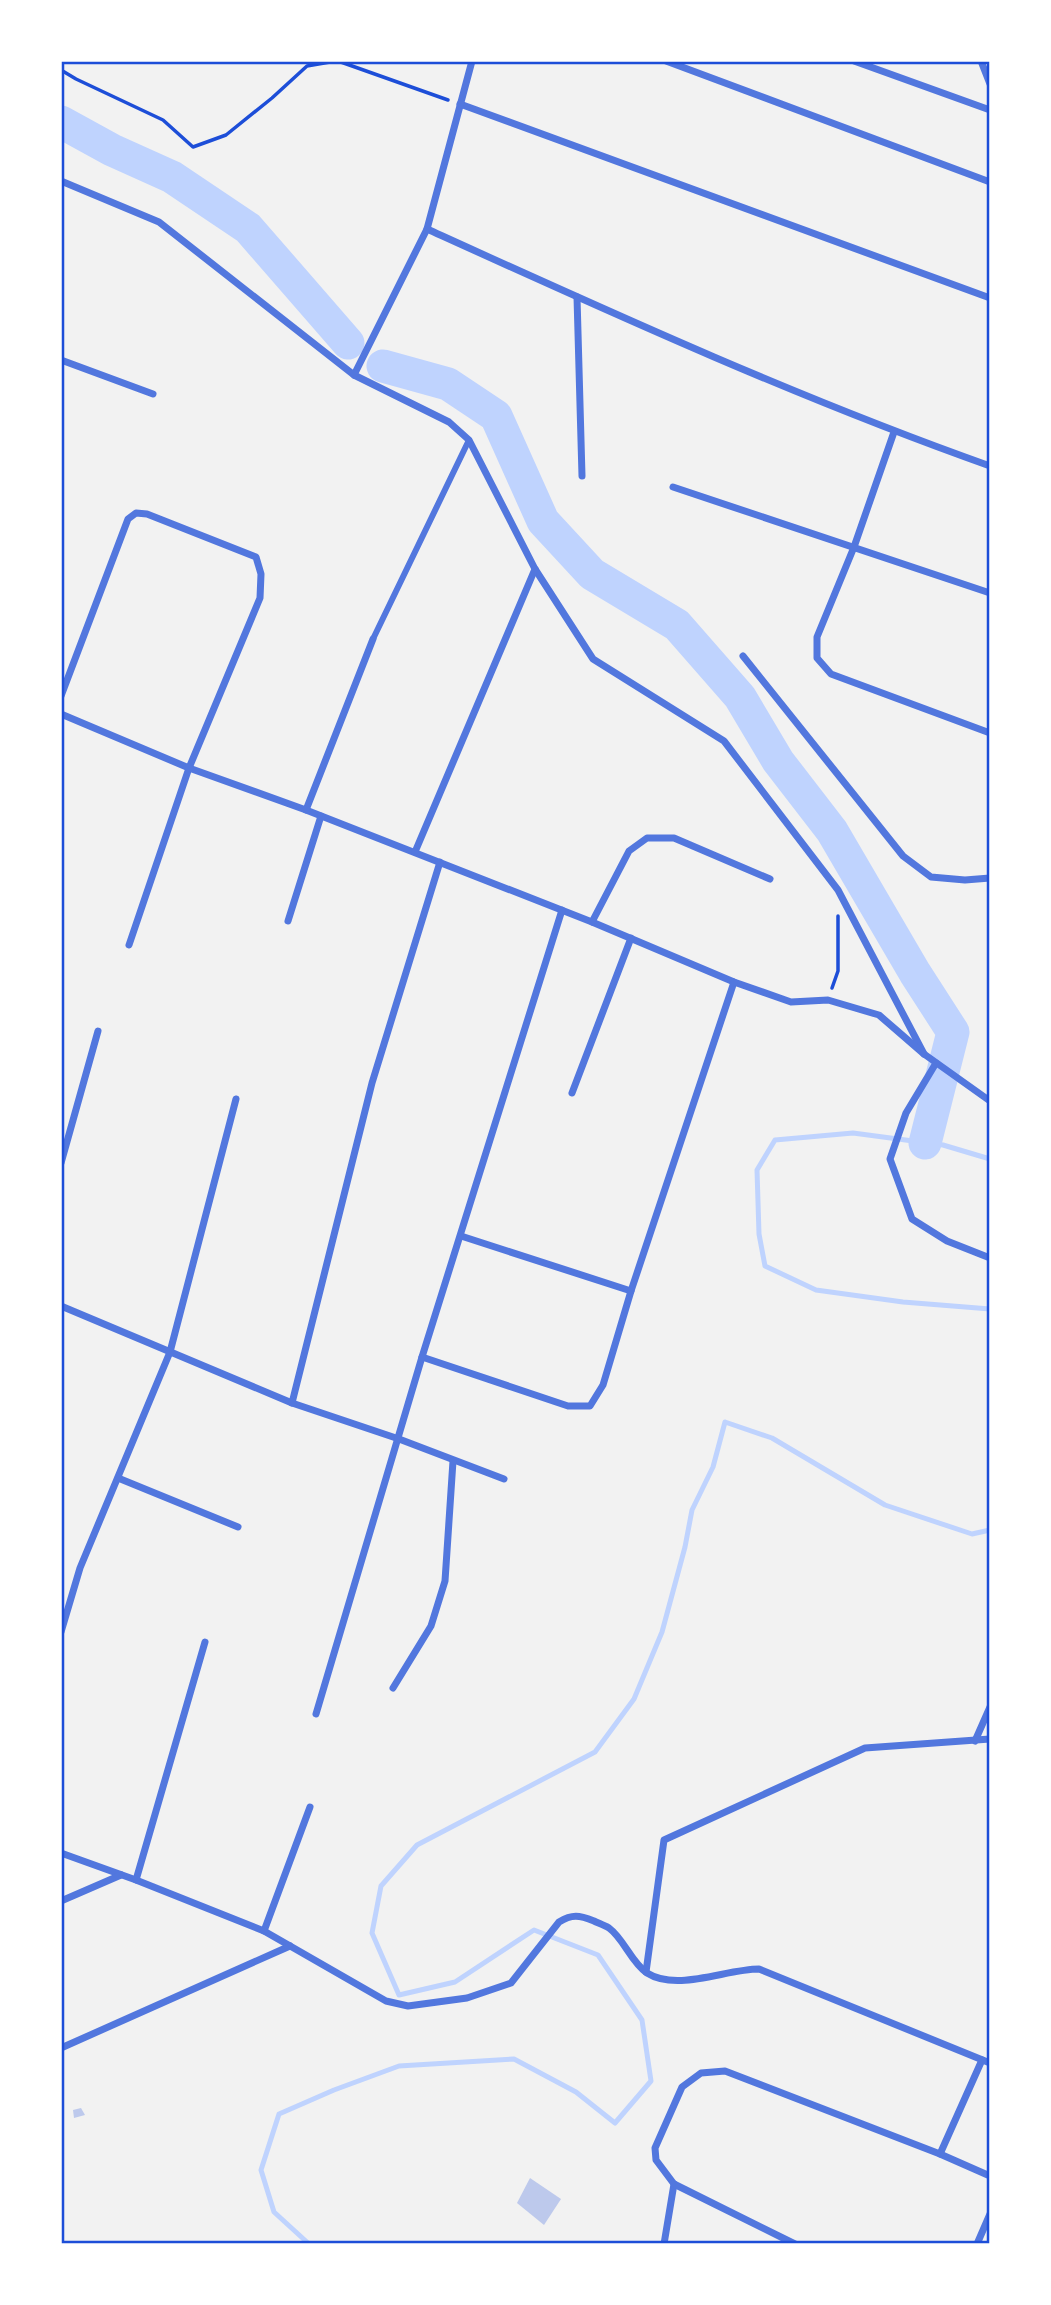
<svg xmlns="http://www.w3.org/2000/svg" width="1051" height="2305" font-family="'Asap Condensed',sans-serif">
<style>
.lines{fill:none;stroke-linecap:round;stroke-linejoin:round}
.stream{stroke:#bfd3fe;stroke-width:5}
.river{stroke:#bfd3fe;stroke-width:33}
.building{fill:#bdc9ec}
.path{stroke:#1d4ed8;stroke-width:3.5}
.pedestrian{stroke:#5277de;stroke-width:6}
.minor{stroke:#5277de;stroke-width:7}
.neatline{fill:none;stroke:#1d4ed8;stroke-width:2.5}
</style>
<rect width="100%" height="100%" fill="#f2f2f2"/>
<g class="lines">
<g class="stream">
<path d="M990 1159 943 1145 853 1133 775 1140 757 1170 759 1234 765 1266 816 1290 903 1302 990 1309"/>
<path d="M309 2244 274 2212 261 2170 279 2114 334 2090 399 2066 514 2059 576 2092 615 2123 651 2081 642 2020 598 1955 534 1930 455 1982 399 1995 372 1933 381 1886 417 1845 595 1752 634 1699 662 1632 685 1547 692 1510 713 1467 725 1422 772 1438 885 1505 972 1534 990 1530"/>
</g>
<g class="river">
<path d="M61 122 112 150 172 177 248 228 348 343"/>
<path d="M383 366 448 384 496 416 543 521 592 574 677 625 740 697 778 761 832 831 915 973 953 1032 925 1143"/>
</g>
</g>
<g class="building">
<path d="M81 2108 85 2115 74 2118 73 2110Z"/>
<path d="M530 2178 561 2199 544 2225 517 2203Z"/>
</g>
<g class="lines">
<g class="path">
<path d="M338 61 448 100"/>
<path d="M61 70 76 79 163 120 193 147 226 135 272 98 307 66 336 61"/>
<path d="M832 988 838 971V916"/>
</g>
<path class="pedestrian" d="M373 639 469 440"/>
<g class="minor">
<path d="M666 61 990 182"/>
<path d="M854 61 990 110"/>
<path d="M981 61 990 84"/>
<path d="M460 104 990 298"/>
<path d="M61 181 159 222 354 375 449 422 469 440 535 569 593 659 724 741 838 890 924 1054"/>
<path d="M427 229C612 313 798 398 990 466"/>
<path d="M577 297 582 476"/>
<path d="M61 360 153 394"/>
<path d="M354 375 427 229 472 61"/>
<path d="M894 432 854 547 817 637V658L831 674 990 733"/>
<path d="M673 487 990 593"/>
<path d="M743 656 903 856 931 877 965 880 990 878"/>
<path d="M61 696 128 519 136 513 147 514 256 557 261 574 260 598 189 768 129 945"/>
<path d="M61 714 189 768 306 810 592 922 734 982 791 1002 828 1000 879 1015 924 1054 990 1101"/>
<path d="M306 810 373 639"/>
<path d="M415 852 535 569"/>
<path d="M288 921 321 816"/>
<path d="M592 922 629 851 647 838H674L770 879"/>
<path d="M936 1063 906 1113 890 1159 912 1219 947 1241 990 1258"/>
<path d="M572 1093 631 938"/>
<path d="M61 1163 98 1031"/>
<path d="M461 1236 631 1291"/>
<path d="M61 1306 292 1403 399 1439 504 1479"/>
<path d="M422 1357 568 1406H590L603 1385 631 1291 734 982"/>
<path d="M292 1403 372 1083 440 862"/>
<path d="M118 1478 238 1527"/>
<path d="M61 1632 80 1568 170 1352 236 1099"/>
<path d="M393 1688 431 1626 445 1581 453 1461"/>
<path d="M316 1714 422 1357 562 910"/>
<path d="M975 1741 990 1707"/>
<path d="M61 1853 136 1880 264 1931 386 2001 408 2006 467 1998 511 1983 559 1922C572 1914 579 1915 594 1921 598 1923 604 1925 609 1928 624 1939 631 1962 647 1973 677 1992 726 1969 759 1969L990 2063"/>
<path d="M136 1880 205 1642"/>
<path d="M61 1901 121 1875"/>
<path d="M264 1931 310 1807"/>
<path d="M646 1972 664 1840 865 1748 990 1739"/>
<path d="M61 2048 290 1946"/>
<path d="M940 2154 982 2060"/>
<path d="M664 2244 674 2184"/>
<path d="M795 2244 674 2184 656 2160 655 2148 682 2087 701 2073 725 2071 940 2154 990 2176"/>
<path d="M977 2244 990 2214"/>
</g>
</g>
<rect width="1051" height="2305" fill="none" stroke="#ffffff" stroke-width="126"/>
<rect x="63" y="63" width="925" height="2179" class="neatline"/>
</svg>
